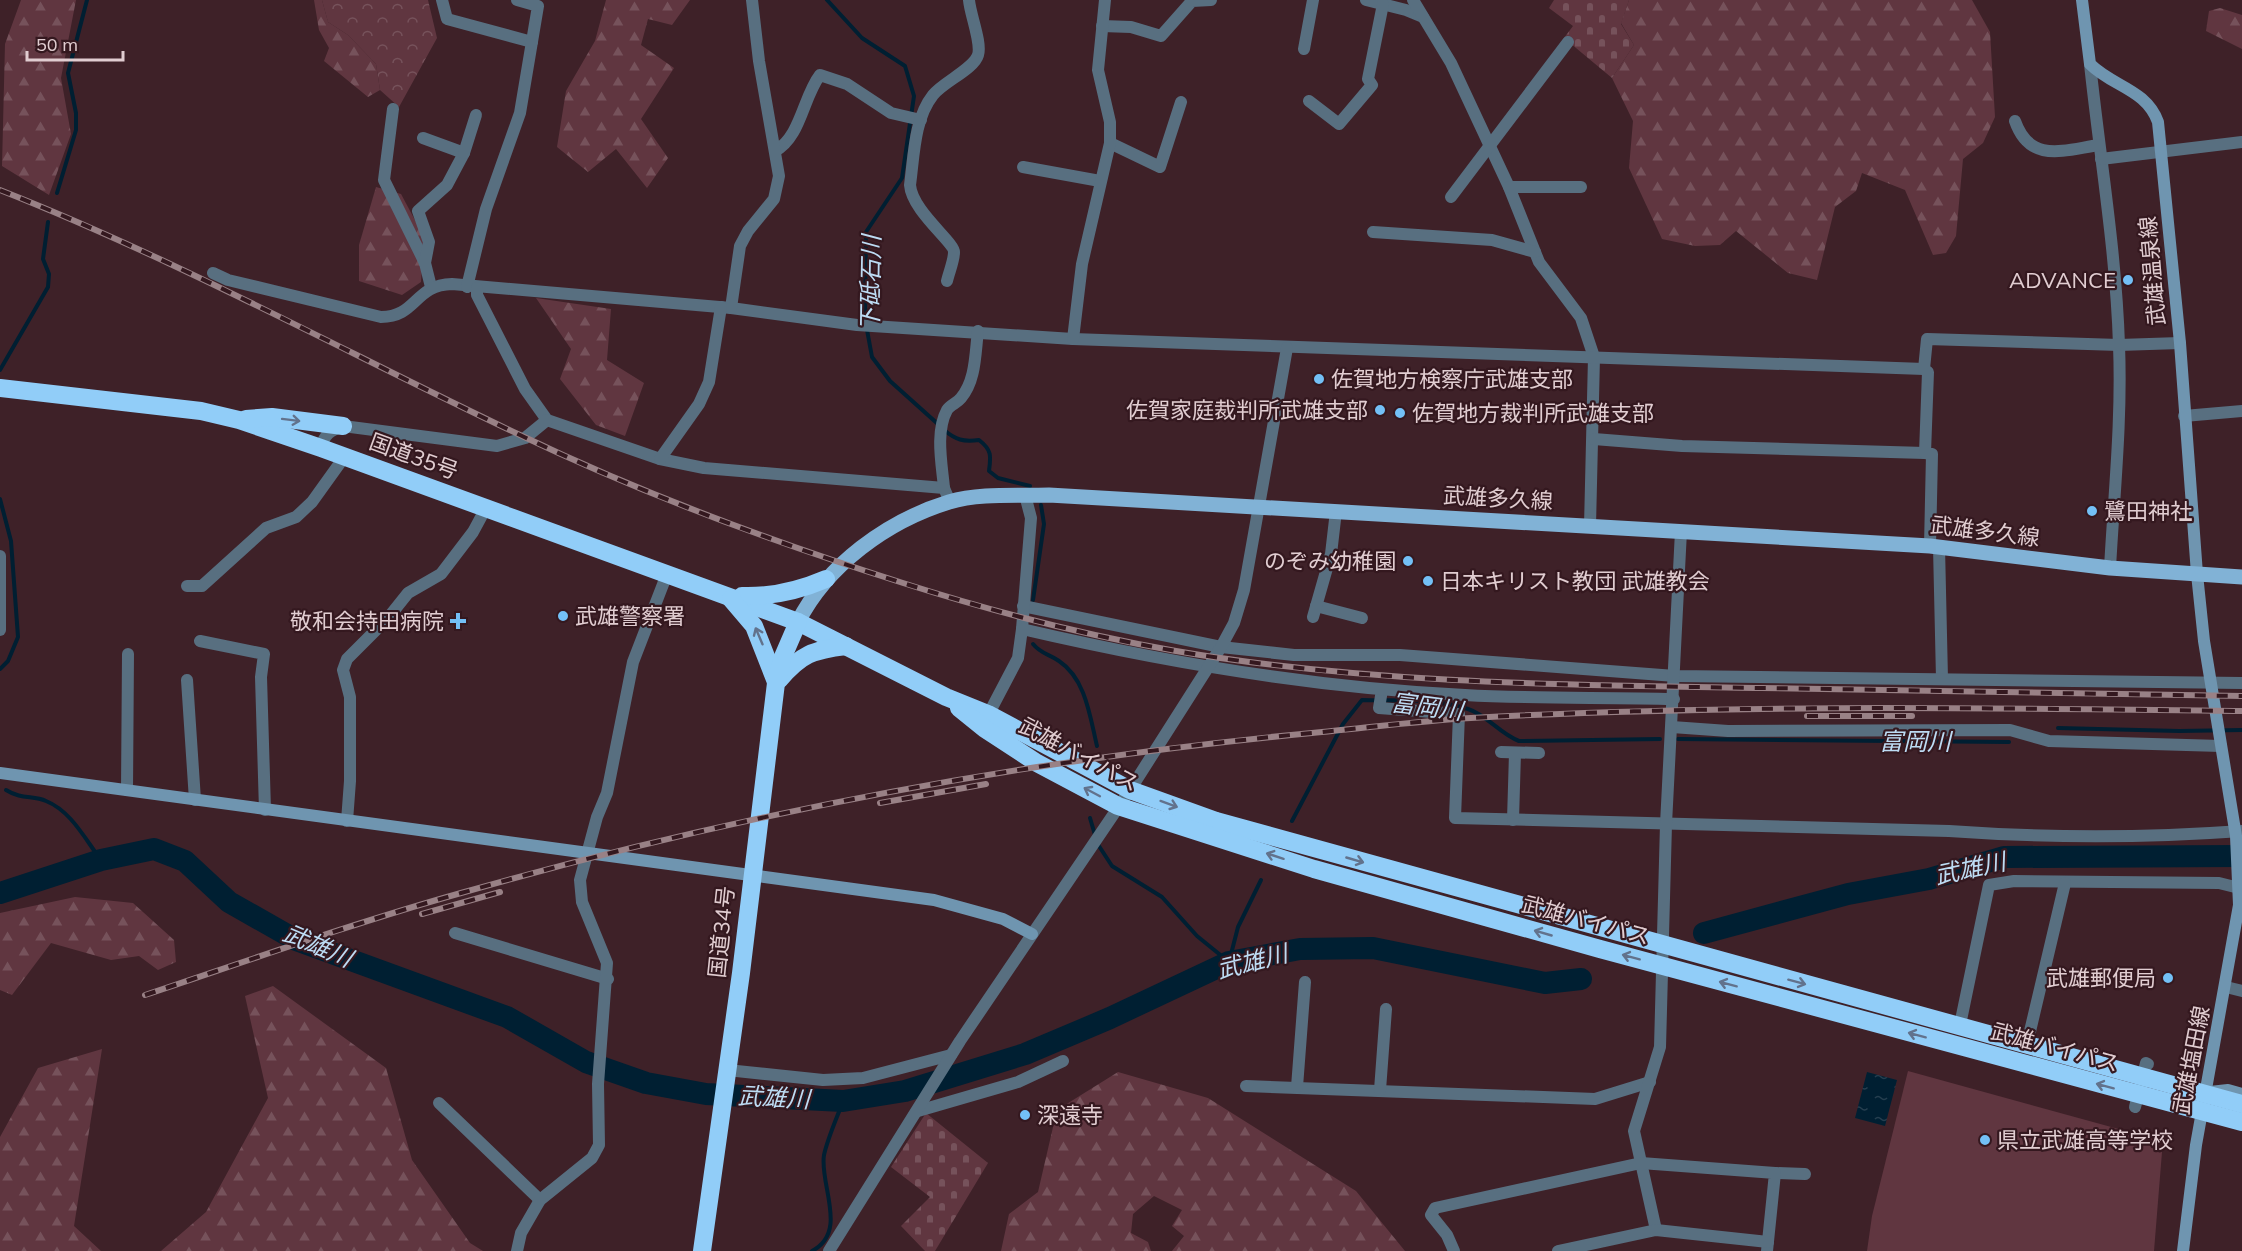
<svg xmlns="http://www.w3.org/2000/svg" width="2242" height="1251" font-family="Mulish,'Noto Sans JP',sans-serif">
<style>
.grass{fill:#603640}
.forest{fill:url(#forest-firs)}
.cemetery{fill:url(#cemetery-stones)}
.park{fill:url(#park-crowns)}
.water{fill:url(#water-ripples)}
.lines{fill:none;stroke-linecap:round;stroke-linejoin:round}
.stream{stroke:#001f32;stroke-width:4}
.river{stroke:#001f32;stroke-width:22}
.street{stroke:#586f80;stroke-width:12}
.secondary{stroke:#6f95b0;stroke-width:12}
.primary{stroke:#81b2d6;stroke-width:15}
.highway{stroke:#91cdf8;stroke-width:18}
.rail-casing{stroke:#998186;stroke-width:6}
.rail{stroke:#34181f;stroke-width:4;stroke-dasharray:11;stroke-linecap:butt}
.oneway{stroke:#62728c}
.poi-dot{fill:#73c0f6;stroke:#34181f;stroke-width:2}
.labels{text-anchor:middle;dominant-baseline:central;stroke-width:4.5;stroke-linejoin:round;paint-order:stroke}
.street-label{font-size:22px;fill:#e1cdd1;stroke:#34181f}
.poi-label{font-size:22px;fill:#e1cdd1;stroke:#34181f;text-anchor:start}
.water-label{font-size:24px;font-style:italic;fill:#bddcf4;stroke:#34181f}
</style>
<defs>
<pattern id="forest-firs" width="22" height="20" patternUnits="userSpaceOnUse" patternTransform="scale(1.5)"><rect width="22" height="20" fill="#603640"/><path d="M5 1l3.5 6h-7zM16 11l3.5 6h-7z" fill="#76525b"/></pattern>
<pattern id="cemetery-stones" width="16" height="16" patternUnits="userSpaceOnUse" patternTransform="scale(1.5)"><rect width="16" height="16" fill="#603640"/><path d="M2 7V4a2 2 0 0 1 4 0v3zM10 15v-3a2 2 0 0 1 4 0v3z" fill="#76525b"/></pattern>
<pattern id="park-crowns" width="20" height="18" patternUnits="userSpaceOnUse" patternTransform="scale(1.5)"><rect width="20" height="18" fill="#603640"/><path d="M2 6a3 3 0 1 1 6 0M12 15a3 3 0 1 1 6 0" fill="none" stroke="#76525b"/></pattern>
<pattern id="water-ripples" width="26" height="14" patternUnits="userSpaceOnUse" patternTransform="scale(1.5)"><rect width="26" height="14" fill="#001f32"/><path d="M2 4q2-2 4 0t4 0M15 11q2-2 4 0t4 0" fill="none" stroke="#253e4f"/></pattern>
</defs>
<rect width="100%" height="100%" fill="#3e2128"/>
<path class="grass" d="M1908 1071 2155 1139 2162 1152 2154 1251H1867L1872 1216Z"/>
<g class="forest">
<path d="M21 0H76L61 78 71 134 49 195 2 166 5 44Z"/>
<path d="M314 0H322L328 22 348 35 376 64 380 90 368 97 324 61 329 48 319 30Z"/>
<path d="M606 0H690L672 25 648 19 641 45 674 68 641 119 668 158 647 188 616 149 588 172 557 147 566 91 595 41Z"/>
<path d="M1629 0H1972L1990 32 1995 117 1983 143 1963 159 1956 236 1946 253 1933 255 1905 190 1862 173 1856 191 1835 207 1817 280 1788 273 1736 231 1720 245 1695 246 1662 239 1629 168 1633 121 1612 78 1634 45 1621 23Z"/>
<path d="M2220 8 2242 15V49L2206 31 2209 11Z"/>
<path d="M376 187 401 194 424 237 421 282 402 295 359 281V245Z"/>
<path d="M536 298 611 309 607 360 644 383 625 436 596 425 560 379 571 349Z"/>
<path d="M75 897 133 903 174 940 176 962 158 970 139 956 111 960 51 943 12 995 0 990V913Z"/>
<path d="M273 986 386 1068 412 1160 470 1243 483 1251H161L206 1212 268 1098 245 996Z"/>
<path d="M102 1049 74 1226 101 1251H0V1137L38 1068Z"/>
<path d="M1118 1072 1208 1098 1356 1191 1405 1251H1172L1184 1236 1172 1226 1182 1210 1154 1196 1133 1214 1131 1233 1148 1242 1151 1251H1001L1009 1214 1038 1192 1057 1110Z"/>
</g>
<g class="cemetery">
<path d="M1554 0H1629L1621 24 1634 45 1612 78 1564 38 1573 26 1549 8Z"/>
<path d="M926 1113 988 1163 935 1251H925L901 1226 930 1197 891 1167Z"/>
</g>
<path class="park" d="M322 0H428L437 38 399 107 380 90 376 64 348 35 328 22Z"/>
<path class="water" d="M1867 1072 1897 1080 1885 1126 1855 1118Z"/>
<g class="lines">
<g class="stream">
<path d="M827 0 862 38 905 66 914 96 902 178 866 232 865 319 872 357 890 381 939 425"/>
<path d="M57 193 76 130V113L68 73 87 0"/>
<path d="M0 370 48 287 49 274 43 259 48 222"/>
<path d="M944 430C956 440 963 442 979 440 992 450 991 456 989 471L998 478 1030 486"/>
<path d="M0 499 11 541 18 637 8 661 0 669"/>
<path d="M1033 600 1044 524 1041 505"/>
<path d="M1033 644C1041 654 1049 654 1059 661 1086 679 1090 717 1097 746"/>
<path d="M2058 728 2179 731 2242 730"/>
<path d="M1678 739 2009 742"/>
<path d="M6 790C22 800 33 795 46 801 71 811 85 839 101 860"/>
<path d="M1090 818 1095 835"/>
<path d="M1292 821 1343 724 1362 700C1396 701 1436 698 1468 709 1487 715 1500 734 1519 741L1660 739"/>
<path d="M1097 843 1112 866 1162 897 1197 936 1229 962 1238 927 1261 880"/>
<path d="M812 1251C849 1232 819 1184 824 1155 828 1137 837 1118 843 1101"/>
</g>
<g class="river">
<path d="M0 893 101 860 154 849 185 861 229 902 296 940 507 1017 586 1062 646 1083 706 1094 843 1101 905 1091 1025 1054 1110 1018 1229 962 1300 949 1373 948 1545 983 1581 979"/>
<path d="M1704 933 1848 894 1929 879 2004 857 2242 856"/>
</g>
<g class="street">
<path d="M442 0 447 19 532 42"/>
<path d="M1366 0 1406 10 1423 17"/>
<path d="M1413 0 1451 63 1509 187 1539 262 1581 318 1594 357 1590 526"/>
<path d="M1102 26 1131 27 1161 36 1192 1 1211 0"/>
<path d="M1304 49 1313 0"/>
<path d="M2090 64C2100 158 2116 251 2119 345 2122 420 2114 494 2110 568"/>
<path d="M1309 101 1339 124 1372 85 1368 79 1383 4"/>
<path d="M393 109 384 180 425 263"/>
<path d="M2015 121C2030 164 2064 150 2099 145"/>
<path d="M423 138 464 153 447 185 418 211 429 242 425 263 431 287"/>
<path d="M1110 143 1160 167 1181 102"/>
<path d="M775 151C801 137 803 97 820 75L847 84 891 113 921 120"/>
<path d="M464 153 476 115"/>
<path d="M2101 159 2242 142"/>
<path d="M1023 167 1100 181"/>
<path d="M1509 187H1581"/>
<path d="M1451 197 1568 42"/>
<path d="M1373 232 1492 240 1535 252"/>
<path d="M213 273 228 280 381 317C417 317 414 285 452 284L731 308 857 325 1073 339 1924 369"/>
<path d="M947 281C949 272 954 261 954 252 954 242 912 211 910 185 914 156 914 119 933 95 943 82 974 69 978 55 982 43 970 14 969 0"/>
<path d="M467 287 486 209 520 113 538 6 517 0"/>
<path d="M477 288V295L525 389 547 420 660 459 704 468 944 488 950 502"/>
<path d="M731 308 740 246 748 231 774 199 779 176 759 61 752 0"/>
<path d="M1073 339 1082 264 1110 143V122L1098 70 1105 0"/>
<path d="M2184 416 2242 411"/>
<path d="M1594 439 1682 446 1925 453"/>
<path d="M321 448C324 434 331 430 343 426L497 446 525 438 547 420"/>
<path d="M660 459 699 404 709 382 721 307"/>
<path d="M944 488C942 465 935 432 947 410 950 405 957 403 961 398 976 380 975 354 978 331"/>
<path d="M1930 546 1932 454 1925 453 1928 372 1924 369 1927 339 2119 345 2180 343"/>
<path d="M1939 547 1942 679"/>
<path d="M0 556V630"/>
<path d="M187 586H202L266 528 296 517 312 502 345 456"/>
<path d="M1023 606 1221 647 1294 655H1400L1675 676 2242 683"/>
<path d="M1316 606 1362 618"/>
<path d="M1313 617 1331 554 1336 511"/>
<path d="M1022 629 1031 518 1025 495"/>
<path d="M200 641 264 654 261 677 265 810"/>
<path d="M187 680 195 800"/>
<path d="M1382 690 1379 708 1459 714 1455 818 1949 831C2047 838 2144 838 2242 831"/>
<path d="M986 719 1018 658 1022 629C1168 663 1315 688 1465 695 1534 699 1604 697 1674 699"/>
<path d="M1672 727 1728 731 2010 730 2049 741 2221 746"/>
<path d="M1501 752 1539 753"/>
<path d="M127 790 128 654"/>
<path d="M1513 820 1515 753"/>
<path d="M347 821 350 781V697L343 670 347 659 388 618 408 593 441 574 473 532 486 508"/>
<path d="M455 933 608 979"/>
<path d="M2226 987 2242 991"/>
<path d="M1960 1025 1989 885 2014 881 2219 883 2239 888"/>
<path d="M2027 1044 2065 883"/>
<path d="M727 1070 823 1080 863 1078 951 1055"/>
<path d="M1246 1086 1595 1099 1650 1082"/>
<path d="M1297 1087 1305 982"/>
<path d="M1380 1090 1386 1009"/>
<path d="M439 1103 540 1200"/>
<path d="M2135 1107 2146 1063 2148 1064"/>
<path d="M918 1111 1018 1082 1063 1061"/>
<path d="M1775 1173 1805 1174"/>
<path d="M1656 1230 1634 1131 1660 1047 1666 824 1681 531"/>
<path d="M517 1251 521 1233 540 1200 592 1158 599 1145 598 1084 607 963 582 902 580 880 597 817 607 793 633 662 667 574"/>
<path d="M829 1251 960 1041 1130 790 1221 647 1234 623 1244 590 1287 348"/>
<path d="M1454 1251 1447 1235 1431 1215 1435 1208 1641 1163 1775 1173 1767 1251"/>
<path d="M1558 1251 1656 1230 1768 1242"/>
</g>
<g class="secondary">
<path d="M2082 0 2090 64C2113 87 2146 89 2158 122L2180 343 2197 574 2204 641 2236 836 2239 905 2196 1145 2183 1251"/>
<path d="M0 773 934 900 1003 919 1032 934"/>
<path d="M2210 1092 2228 1090 2242 1094"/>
</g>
<path class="primary" d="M798 622C827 565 887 521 949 502 980 493 1016 496 1049 495L1930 546 2110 568 2242 577"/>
<g class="highway">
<path d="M0 388 201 411 239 420 321 448 798 622 946 697 988 714 1130 790 1216 821 2242 1104"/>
<path d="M246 419 272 417 343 426"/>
<path d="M742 596C772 597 798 591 826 579"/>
<path d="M731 599 754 626 776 682"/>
<path d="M779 680C801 654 813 650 846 646"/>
<path d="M959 708 985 729 1037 763 1118 806 1314 869 1600 949 2242 1122"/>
<path d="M702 1251 741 973 776 683 782 659 798 622"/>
</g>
<g class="rail-casing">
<g id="rail">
<path d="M0 190C178 260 347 353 520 435 643 494 773 542 903 583 991 611 1084 635 1176 651 1369 684 1566 685 1761 688 1921 690 2082 694 2242 696"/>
<path d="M1807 716H1912"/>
<path d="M880 803 986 784"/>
<path d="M422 914 500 892"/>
<path d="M145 995C250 960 354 923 461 893 738 814 1024 760 1312 733 1365 728 1418 721 1471 718 1728 704 1985 708 2242 711"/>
</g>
</g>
<use href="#rail" class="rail"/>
</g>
<defs><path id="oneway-shaft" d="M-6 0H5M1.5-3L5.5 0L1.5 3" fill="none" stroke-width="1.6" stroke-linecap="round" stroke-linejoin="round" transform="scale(1.5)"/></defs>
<g class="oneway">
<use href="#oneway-shaft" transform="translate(291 420) rotate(7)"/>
<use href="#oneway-shaft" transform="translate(759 636) rotate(-113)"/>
<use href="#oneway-shaft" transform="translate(1092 792) rotate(-152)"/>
<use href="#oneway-shaft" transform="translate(1169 804) rotate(20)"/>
<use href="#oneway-shaft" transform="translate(1275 856) rotate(-162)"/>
<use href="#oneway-shaft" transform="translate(1355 860) rotate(16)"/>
<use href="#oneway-shaft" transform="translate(1543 933) rotate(-164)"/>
<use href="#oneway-shaft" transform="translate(1631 957) rotate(-165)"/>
<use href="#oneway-shaft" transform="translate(1797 982) rotate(15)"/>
<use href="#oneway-shaft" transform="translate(1728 984) rotate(-165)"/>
<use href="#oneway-shaft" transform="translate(1917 1035) rotate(-165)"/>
<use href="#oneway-shaft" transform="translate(2105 1086) rotate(-165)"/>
</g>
<g class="poi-dot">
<circle cx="2128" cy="280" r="6"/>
<circle cx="1319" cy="379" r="6"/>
<circle cx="1380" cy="410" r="6"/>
<circle cx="1400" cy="413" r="6"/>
<circle cx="2092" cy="511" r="6"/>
<circle cx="1408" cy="561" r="6"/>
<circle cx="1428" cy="581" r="6"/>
<circle cx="563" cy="616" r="6"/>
<path d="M455 612h6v6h6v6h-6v6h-6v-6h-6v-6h6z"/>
<circle cx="2168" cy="978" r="6"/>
<circle cx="1025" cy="1115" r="6"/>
<circle cx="1985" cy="1140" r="6"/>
</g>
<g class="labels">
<g class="street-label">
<text transform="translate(2152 271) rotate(-95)">武雄温泉線</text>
<text transform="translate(414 456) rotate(20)">国道35号</text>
<text transform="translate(1498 498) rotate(3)">武雄多久線</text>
<text transform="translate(1985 531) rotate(7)">武雄多久線</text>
<text transform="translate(1079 754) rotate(28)">武雄バイパス</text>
<text transform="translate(1586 920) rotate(15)">武雄バイパス</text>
<text transform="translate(721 932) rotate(-84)">国道34号</text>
<text transform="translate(2055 1047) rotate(15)">武雄バイパス</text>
<text transform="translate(2191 1060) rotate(-79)">武雄塩田線</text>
</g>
<g class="poi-label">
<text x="2116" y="280" text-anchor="end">ADVANCE</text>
<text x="1331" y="379">佐賀地方検察庁武雄支部</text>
<text x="1368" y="410" text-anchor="end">佐賀家庭裁判所武雄支部</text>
<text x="1412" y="413">佐賀地方裁判所武雄支部</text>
<text x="2104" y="511">鷺田神社</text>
<text x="1396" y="561" text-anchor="end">のぞみ幼稚園</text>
<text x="1440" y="581">日本キリスト教団 武雄教会</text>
<text x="575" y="616">武雄警察署</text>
<text x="444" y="621" text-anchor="end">敬和会持田病院</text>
<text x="2156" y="978" text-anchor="end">武雄郵便局</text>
<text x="1037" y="1115">深遠寺</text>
<text x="1997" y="1140">県立武雄高等学校</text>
</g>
<g class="water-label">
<text transform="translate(870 283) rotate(-89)">下砥石川</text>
<text transform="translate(1427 706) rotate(7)">富岡川</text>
<text x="1915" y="741">富岡川</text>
<text transform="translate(1970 868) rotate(-12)">武雄川</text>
<text transform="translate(318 945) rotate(23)">武雄川</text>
<text transform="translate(1252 961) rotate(-14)">武雄川</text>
<text transform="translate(774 1097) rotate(3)">武雄川</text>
</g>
</g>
<path d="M27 51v9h96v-9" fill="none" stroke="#e1cdd1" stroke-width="3"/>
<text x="36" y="51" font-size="18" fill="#e1cdd1" stroke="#34181f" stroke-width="4.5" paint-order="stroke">50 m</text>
</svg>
